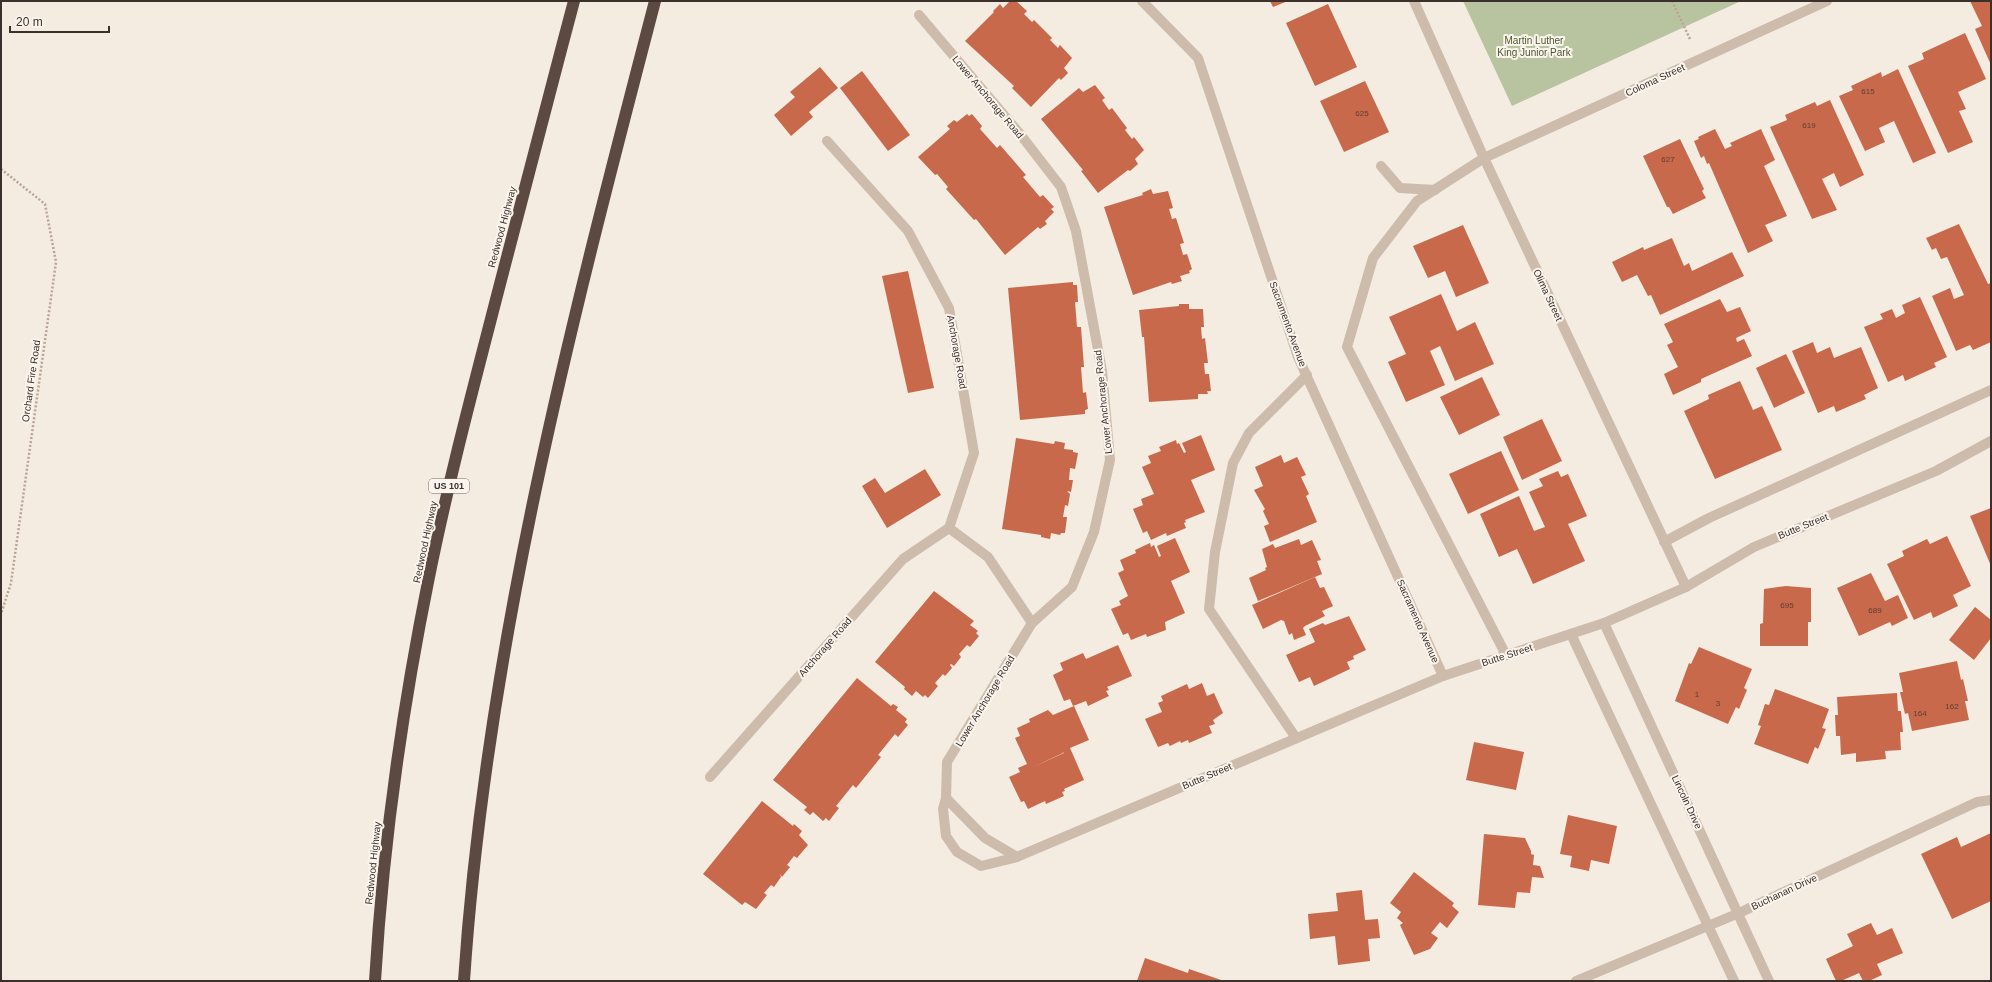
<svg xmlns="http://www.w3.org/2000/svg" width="1992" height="982" font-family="Arial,sans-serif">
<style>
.green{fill:#b8c4a0}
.building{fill:#c8694b;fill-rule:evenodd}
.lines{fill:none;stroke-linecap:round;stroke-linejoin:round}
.path{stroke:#b9a596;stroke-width:2.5;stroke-dasharray:2 2;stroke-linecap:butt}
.lane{stroke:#cdbbac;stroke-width:10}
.street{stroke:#cdbbac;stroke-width:10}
.highway{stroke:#5c4a42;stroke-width:12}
.labels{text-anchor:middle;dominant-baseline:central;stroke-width:4;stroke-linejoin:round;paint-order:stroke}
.number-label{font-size:8px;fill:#5e3e33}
.shield{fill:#fbf5ee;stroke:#756b66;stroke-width:1}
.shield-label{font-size:9px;font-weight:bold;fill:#3b302b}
.park-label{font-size:10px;fill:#4a5a2e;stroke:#fbf5ee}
.street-label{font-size:10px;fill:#3b302b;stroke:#fbf5ee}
</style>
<rect width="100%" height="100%" fill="#f4ebe1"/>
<path class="green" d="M1463 1H1741L1512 106Z"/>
<g class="building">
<path d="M1010 1H1016L1027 11 1024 14 1032 22 1034 20 1052 38 1050 40 1058 48 1060 45 1072 58 1064 68 1068 73 1061 80 1059 78 1031 107 1012 88 1014 86 965 41 994 12 993 11 1000 4 1003 8Z"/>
<path d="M1270 1H1288L1273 7Z"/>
<path d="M1970 1H1991V65L1975 29 1982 26Z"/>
<path d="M1328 4 1357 67 1315 86 1286 23Z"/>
<path d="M1965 33 1986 79 1958 92 1966 109 1959 111 1973 142 1948 153 1908 66 1924 59 1922 53Z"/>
<path d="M820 67 838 88 809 112 813 117 791 136 774 115 795 97 790 92Z"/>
<path d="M1898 69 1936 153 1913 163 1894 121 1879 128 1885 142 1865 151 1839 96 1853 90 1851 86 1881 72 1882 77Z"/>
<path d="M862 71 910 135 888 151 840 88Z"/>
<path d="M1365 81 1389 132 1344 152 1320 101Z"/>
<path d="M1095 85 1105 98 1102 100 1109 110 1112 108 1127 128 1125 130 1132 139 1134 137 1144 150 1135 159 1138 164 1130 171 1128 170 1098 193 1081 171 1083 170 1041 119 1079 88 1083 92Z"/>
<path d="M1830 100 1864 175 1840 187 1834 173 1822 179 1837 210 1812 219 1770 127 1787 120 1785 115 1815 102 1817 106Z"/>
<path d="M967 114 969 116 972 114 982 126 980 129 997 148 1000 145 1026 175 1023 177 1040 197 1043 195 1054 207 1051 209 1054 212 1045 221 1047 224 1040 229 1038 227 1005 255 976 219 974 220 946 189 948 187 937 174 935 175 918 157 950 129 947 126 954 120 957 122Z"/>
<path d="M1715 129 1725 149 1732 146 1730 143 1761 129 1775 160 1764 166 1787 216 1765 225 1773 241 1748 253 1709 163 1707 164 1704 156 1701 158 1694 141 1699 139 1698 137Z"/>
<path d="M1680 139 1704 189 1702 191 1706 198 1673 214 1669 207H1667L1643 156Z"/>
<path d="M1151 189 1153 194 1168 191 1173 208 1169 209 1172 219 1176 218 1184 243 1180 244 1183 255 1187 254 1192 269 1189 271 1190 273 1180 276 1182 281 1172 284 1171 282 1133 295 1104 207 1143 195 1142 193Z"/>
<path d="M1959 224 1988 284 1991 283V342L1973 350 1970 345 1956 351 1932 296 1950 288 1954 299 1964 295 1947 257 1941 259 1936 248 1932 250 1926 238Z"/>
<path d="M1463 225 1489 283 1456 297 1445 271 1428 278 1413 246Z"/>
<path d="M1672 238 1684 266 1689 263 1692 271 1732 252 1744 276 1660 315 1651 295 1648 296 1637 275 1622 282 1612 262 1643 247 1644 250Z"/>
<path d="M908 271 934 388 908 393 882 276Z"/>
<path d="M1073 282V285H1077L1078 302H1075L1077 327H1081L1084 367H1081L1083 393 1086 392 1088 409 1085 410V414L1020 420 1008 288Z"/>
<path d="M1441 294 1457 331 1475 322 1494 364 1455 381 1440 346 1430 351 1445 385 1406 402 1388 362 1406 354 1389 317Z"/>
<path d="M1920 297 1947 357 1934 363 1936 367 1905 381 1903 375 1888 382 1864 327 1883 319 1880 314 1892 309 1896 318 1905 313 1902 305Z"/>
<path d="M1720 299 1727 312 1740 307 1751 331 1736 338 1737 342 1744 339 1752 356 1701 379V382L1673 395 1664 374 1678 367 1667 345 1673 342 1664 324Z"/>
<path d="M1179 304H1189V309H1203L1204 327H1201L1202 339 1205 338 1208 363H1204L1205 374H1209L1211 391H1207L1208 394H1198V399L1149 402 1144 337H1142L1139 310 1179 306Z"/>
<path d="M1813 342 1817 353 1830 347 1834 358 1861 347 1878 388 1864 395 1866 399 1836 412 1834 406 1818 413 1792 351Z"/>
<path d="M1786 354 1805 393 1774 408 1756 368Z"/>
<path d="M1482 377 1500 415 1459 435 1440 397Z"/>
<path d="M1740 381 1753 410 1762 406 1782 450 1715 479 1684 411 1709 399 1708 395Z"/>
<path d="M1542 419 1562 461 1522 480 1503 437Z"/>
<path d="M1201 435 1215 470 1191 480 1205 512 1185 520 1186 522 1184 523 1186 528 1167 536 1166 533 1151 540 1147 531 1143 533 1133 509 1143 505 1141 499 1154 494 1142 467 1151 463 1148 456 1161 451 1159 447 1176 440 1177 444 1179 443 1184 453 1186 452 1182 443Z"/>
<path d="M1016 438 1054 444 1055 441 1065 443 1064 449 1073 450V452L1078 453 1075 469 1070 468 1069 480H1073L1071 492 1067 491 1070 494 1068 506 1065 505 1063 517H1067L1065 533H1061L1060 535 1051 533 1050 539 1041 537V535L1002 529Z"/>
<path d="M1501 451 1519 490 1468 514 1449 474Z"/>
<path d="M1281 455 1284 463 1297 457 1306 475 1301 477 1309 494 1306 496 1317 522 1270 542 1264 526 1269 524 1263 511 1265 509 1254 490 1263 486 1255 467Z"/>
<path d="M925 469 941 495 887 528 862 486 875 478 885 493Z"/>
<path d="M1558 471 1561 477 1568 474 1587 516 1568 524 1585 561 1533 584 1517 549 1499 557 1480 514 1519 496 1534 531 1545 527 1529 492 1543 486 1539 479Z"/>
<path d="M1991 508V566L1970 516Z"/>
<path d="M1947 536 1971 586 1953 595 1958 606 1933 618 1931 612 1914 620 1887 564 1904 556 1902 551 1927 539 1930 544Z"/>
<path d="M1175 538 1190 572 1171 581 1185 613 1165 622 1166 630 1147 637 1146 634 1131 640 1128 633 1123 635 1111 609 1121 605 1119 601 1128 596 1118 573 1124 570 1120 560 1136 553 1135 550 1150 543 1151 547 1154 545 1159 557 1161 556 1157 546Z"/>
<path d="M1299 539 1301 545 1312 540 1321 560 1317 561 1322 574 1258 601 1249 578 1266 570 1265 568 1267 567 1262 549 1273 544 1275 548Z"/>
<path d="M1871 573 1885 601 1898 595 1908 618 1892 626 1890 622 1859 636 1837 588Z"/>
<path d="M1315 577 1320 588 1324 587 1333 606 1322 611 1325 616 1305 626 1303 628 1306 635 1294 640 1292 633 1289 635 1284 621 1281 620 1263 629 1252 605Z"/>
<path d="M1786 586 1811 588V622H1808V646H1760V624L1763 623 1764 589Z"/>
<path d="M934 591 974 621 970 625 978 631 976 633 979 636 970 647 967 645 959 654 961 657 954 666 951 664 950 665 952 668 945 676 943 674 935 683 938 686 928 698 925 695 923 697 916 691 912 696 904 689 905 687 875 662Z"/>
<path d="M1975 607 1991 620V638L1974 660 1949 640Z"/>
<path d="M1349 616 1366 650 1353 656 1354 659 1347 662 1350 669 1314 686 1310 677 1299 682 1286 655 1315 642 1309 629 1323 623 1325 625Z"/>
<path d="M1118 645 1132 676 1107 687 1109 690 1106 691 1109 696 1088 706 1086 701 1073 706 1070 699 1064 701 1053 675 1063 670 1060 663 1083 653 1086 659Z"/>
<path d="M1699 647 1752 669 1744 688 1747 690 1739 709 1736 707 1728 724 1675 701 1689 663 1691 664Z"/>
<path d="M1957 661 1961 680 1963 679 1968 701H1965L1969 720 1912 731 1908 713 1905 714 1900 692H1903L1899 673Z"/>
<path d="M857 678 891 706 893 704 898 707 896 710 907 719 905 722 908 725 898 737 895 734 878 755 881 757 856 788 853 785 836 806 839 808 829 821 826 818 823 821 813 812 810 815 804 810 807 807 773 780Z"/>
<path d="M1202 683 1207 696 1214 693 1223 713 1213 720 1215 724 1209 726 1212 733 1189 743 1188 740 1181 743 1180 741 1170 746 1168 743 1158 747 1145 719 1162 712 1158 703 1163 701 1161 696 1187 684 1189 689Z"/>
<path d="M1775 689 1829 709 1822 728 1826 729 1818 749 1815 747 1808 764 1754 744 1761 726 1758 725 1765 704 1769 705Z"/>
<path d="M1897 693 1898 711H1901L1903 732H1900L1901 750 1885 751 1886 759 1856 762V753L1841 755 1840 736H1836L1835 715H1838L1837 697Z"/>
<path d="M1074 706 1089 740 1070 748 1084 780 1064 789 1065 791 1062 792 1064 796 1046 804 1045 801 1028 809 1024 801 1021 802 1009 777 1020 772 1018 768 1027 764 1015 738 1020 736 1017 728 1030 722 1029 719 1048 710 1053 715ZM1062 752 1064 753 1031 768 1063 753Z"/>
<path d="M1474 742 1524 752 1516 790 1466 780Z"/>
<path d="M762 801 793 826 794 824 802 831 799 835 808 845 797 858 794 856 787 865 790 867 782 877 780 874 781 877 774 887 771 885 764 893 767 895 756 909 745 902 742 905 703 874Z"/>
<path d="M1568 815 1617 826 1609 864 1591 860 1589 871 1570 867 1572 856 1560 854Z"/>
<path d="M1991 833V901L1952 919 1921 854 1957 837 1961 847Z"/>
<path d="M1484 834 1525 838 1531 851V854L1534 855 1533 865 1540 866 1544 878 1532 877 1530 893 1517 892 1515 908 1478 905Z"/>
<path d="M1414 872 1454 903 1452 906 1459 912 1447 928 1440 922 1431 933 1438 938 1430 949 1414 955 1400 925 1403 923 1397 918 1401 912 1390 903Z"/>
<path d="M1362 890 1365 920 1378 919 1380 938 1368 939 1370 961 1338 965 1335 936 1310 939 1308 914 1338 911 1336 893Z"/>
<path d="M1871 923 1877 935 1892 928 1903 953 1877 964 1882 975 1869 981H1863L1859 973 1841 981H1836L1826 959 1853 946 1847 934Z"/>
<path d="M1145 958 1188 973 1189 969 1224 981H1137Z"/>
</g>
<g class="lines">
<g class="path">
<path d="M1672 1 1690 39"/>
<path d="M1 169 45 204 56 262 11 583 1 614"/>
</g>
<g class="lane">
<path d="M1484 158 1417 201 1373 258 1347 347 1506 655"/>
<path d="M1381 166 1400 188 1435 190"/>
<path d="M1664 542 1709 518 1991 390"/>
<path d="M1296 738 1209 609 1215 552 1233 463 1249 433 1307 375"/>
</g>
<g class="street">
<path d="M1142 1 1198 58 1298 357 1443 676"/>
<path d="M1414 1 1484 158 1686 587"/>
<path d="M919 15 1020 134 1061 187 1076 231 1102 371 1110 460 1094 532 1072 587 1032 623 947 762 946 798 943 809 946 836 957 852 981 866 1017 857 1443 676 1604 623 1686 587 1754 547 1936 471 1991 441"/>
<path d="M1484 158 1827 1"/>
<path d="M949 528 988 557 1032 623"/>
<path d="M1604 623 1769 981"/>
<path d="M1571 634 1734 981"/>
<path d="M710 777 903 559 949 528 974 453 949 308 908 231 827 141"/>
<path d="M946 798 985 838 1017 857"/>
<path d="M1576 981 1739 913 1977 802 1991 800"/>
</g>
<g class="highway">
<path d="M375 981C383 845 402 710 429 577 449 478 475 381 500 284 525 189 549 95 574 1"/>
<path d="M464 981C486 648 571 323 655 1"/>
</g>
</g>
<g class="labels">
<g class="number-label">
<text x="1868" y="91">615</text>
<text x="1362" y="113">625</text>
<text x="1809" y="125">619</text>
<text x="1668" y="159">627</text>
<text x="1787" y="605">695</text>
<text x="1875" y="610">689</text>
<text x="1697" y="694">1</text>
<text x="1718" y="703">3</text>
<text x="1952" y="706">162</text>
<text x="1920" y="713">164</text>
</g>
<rect class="shield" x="429" y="479" width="40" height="14" rx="3"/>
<g class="shield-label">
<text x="449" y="486">US 101</text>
</g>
<g class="park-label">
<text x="1534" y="40">Martin Luther<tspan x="1534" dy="12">King Junior Park</tspan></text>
</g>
<g class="street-label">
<text transform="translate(1655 80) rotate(-25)">Coloma Street</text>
<text transform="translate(988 97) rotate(50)">Lower Anchorage Road</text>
<text transform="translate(502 227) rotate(-75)">Redwood Highway</text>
<text transform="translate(1548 295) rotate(65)">Olima Street</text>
<text transform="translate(1288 324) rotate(70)">Sacramento Avenue</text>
<text transform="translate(957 352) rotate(80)">Anchorage Road</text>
<text transform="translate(31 381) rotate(-82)">Orchard Fire Road</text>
<text transform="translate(1103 402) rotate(-96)">Lower Anchorage Road</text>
<text transform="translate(1803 526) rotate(-22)">Butte Street</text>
<text transform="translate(425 542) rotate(-78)">Redwood Highway</text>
<text transform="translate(1418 621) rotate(66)">Sacramento Avenue</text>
<text transform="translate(825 647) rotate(-49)">Anchorage Road</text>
<text transform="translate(1507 655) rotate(-18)">Butte Street</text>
<text transform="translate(985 701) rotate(-59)">Lower Anchorage Road</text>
<text transform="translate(1207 776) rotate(-23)">Butte Street</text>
<text transform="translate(1687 802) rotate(65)">Lincoln Drive</text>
<text transform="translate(373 863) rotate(-84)">Redwood Highway</text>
<text transform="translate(1784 892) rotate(-25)">Buchanan Drive</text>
</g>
</g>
<rect width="1992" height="982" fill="none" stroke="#3b302b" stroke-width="4"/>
<path d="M10 26v6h99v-6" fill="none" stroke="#3b302b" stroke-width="2"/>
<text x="16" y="26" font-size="12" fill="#3b302b" stroke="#fbf5ee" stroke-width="3" paint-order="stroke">20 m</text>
</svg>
